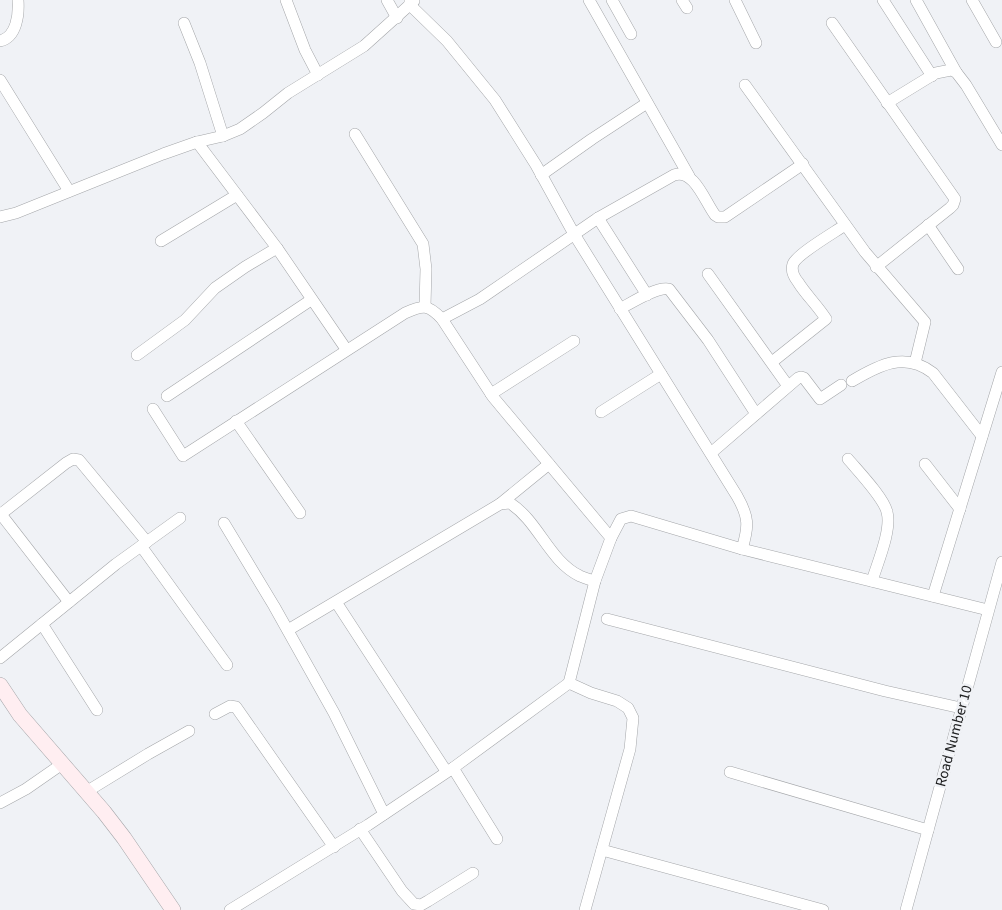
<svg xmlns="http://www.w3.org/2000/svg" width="1002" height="910" font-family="'Source Sans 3',sans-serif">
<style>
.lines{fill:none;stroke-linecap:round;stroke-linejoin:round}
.street-casing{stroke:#a4a6a9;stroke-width:12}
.secondary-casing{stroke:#a4a6a9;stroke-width:16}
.street{stroke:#fff;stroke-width:11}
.secondary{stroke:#ffeef1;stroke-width:15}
.labels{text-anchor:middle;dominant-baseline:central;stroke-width:5;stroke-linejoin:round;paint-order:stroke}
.street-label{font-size:15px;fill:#202122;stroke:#f0f2f6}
</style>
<rect width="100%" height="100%" fill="#f0f2f6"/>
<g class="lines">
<g class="street-casing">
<g id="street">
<path d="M286 0 305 50 318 75"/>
<path d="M387 0 397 18"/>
<path d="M410 0V5L447 41 495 100 507 119 536 165 574 234 737 496C749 517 749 526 742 549"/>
<path d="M589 0 689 176"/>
<path d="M612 0 631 34"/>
<path d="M682 0 687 8"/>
<path d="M735 0 756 43"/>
<path d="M883 0 932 76"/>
<path d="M916 0 956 72"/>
<path d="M972 0 996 42"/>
<path d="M184 23 200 63 223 136"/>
<path d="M832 23 955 199 953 205 950 208 876 267"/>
<path d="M0 41C17 37 19 14 18 0"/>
<path d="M0 80 69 191"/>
<path d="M745 85 865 252 925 322 915 363"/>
<path d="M887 103 936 73 951 70 956 72 966 85 1002 145"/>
<path d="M355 134 423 244 426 269 425 306"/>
<path d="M197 142 277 248 346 349"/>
<path d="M541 175 592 139 647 103"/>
<path d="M0 217 16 213 163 154 197 142 223 136 240 129 263 113 288 93 364 46 414 1"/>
<path d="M598 218 647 295"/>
<path d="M928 225 958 269"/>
<path d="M161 241 237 195"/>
<path d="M708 274 788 386"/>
<path d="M620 309C631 303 657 286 669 289L708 340 756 414"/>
<path d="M442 319 480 299 598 218 674 175C694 168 705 202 715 215L718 217H725L803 164"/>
<path d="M137 355 185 320 215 288 245 267 277 248"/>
<path d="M772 362 826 319C818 306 806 295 798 282 794 277 791 270 793 264 797 254 835 232 845 225"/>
<path d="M852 381C879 365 905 351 933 373L982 436"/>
<path d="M491 394 574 341"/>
<path d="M167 396 311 300"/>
<path d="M153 409 183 456 405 313C423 305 428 304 442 319L493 397 611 538"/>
<path d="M601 412 661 374"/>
<path d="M236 421 300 513"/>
<path d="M711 453 798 378 801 377 804 378 820 399 841 385"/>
<path d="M848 459C858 471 884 498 887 512 892 530 877 564 872 581"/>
<path d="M925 464 960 509"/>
<path d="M500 504 549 464"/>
<path d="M0 513 69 602"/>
<path d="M1 514 66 463 73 459 79 460 147 542"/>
<path d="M224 523 274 606 334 713 384 814"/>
<path d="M141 546 227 665"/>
<path d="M933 596 1002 372"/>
<path d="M336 602 446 771"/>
<path d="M607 619 885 691 961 708"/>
<path d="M42 624 97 710"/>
<path d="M288 630 500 504 510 503C539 522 549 561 580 576 585 578 590 580 595 581"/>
<path d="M0 658 116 564 180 518"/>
<path d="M215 714 230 706 236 707 334 847"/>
<path d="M453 768 497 839"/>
<path d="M730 772 928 830"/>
<path d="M86 792 148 754 189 731"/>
<path d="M0 803 26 789 62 764"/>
<path d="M360 829 402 891 414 904 421 905 428 901 473 873"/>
<path d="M602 850 823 910"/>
<path d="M230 910 368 825 453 768 569 683"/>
<path d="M585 910 630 749 633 718 628 708 617 701 591 693 569 683 595 581 611 538 621 519 631 516 742 549 988 610"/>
<path d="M906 910 1002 562"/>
</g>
</g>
<g class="secondary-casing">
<path id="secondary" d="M0 685 20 715 104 812 124 838 173 910"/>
</g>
<use href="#street" class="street"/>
<use href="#secondary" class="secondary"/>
</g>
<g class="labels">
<g class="street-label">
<text transform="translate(954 736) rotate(-75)">Road Number 10</text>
</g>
</g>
</svg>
